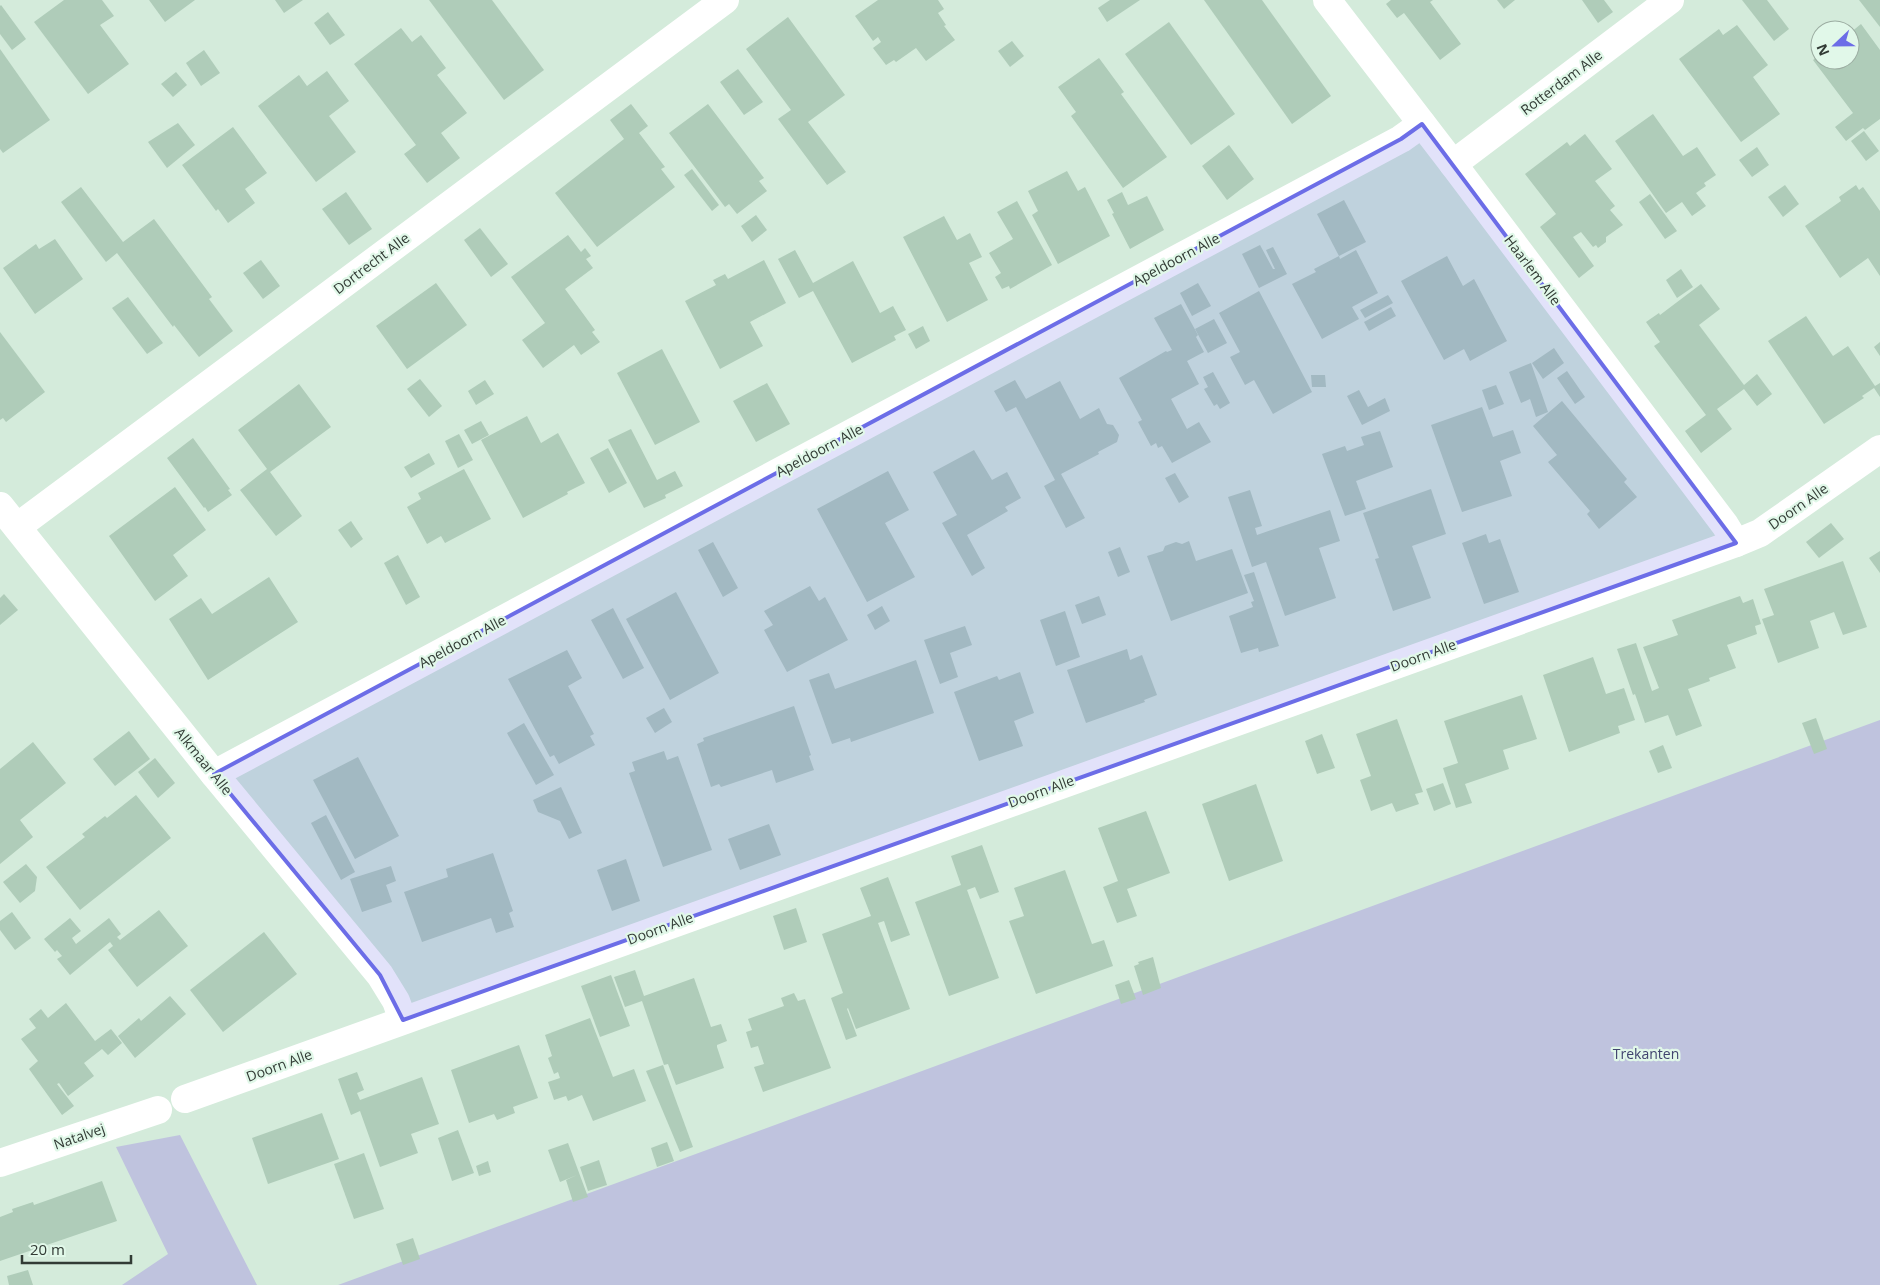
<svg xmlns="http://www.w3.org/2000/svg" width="1880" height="1285" font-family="'Open Sans',sans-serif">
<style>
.green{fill:#bfc3de}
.building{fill:#afccb9}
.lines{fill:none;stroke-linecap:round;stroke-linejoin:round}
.minor{stroke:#fff;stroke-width:28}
.marked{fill:#6c6de7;fill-opacity:0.2;stroke:#6c6de7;stroke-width:4;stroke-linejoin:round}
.labels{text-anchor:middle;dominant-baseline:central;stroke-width:4.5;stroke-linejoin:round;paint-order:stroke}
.street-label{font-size:14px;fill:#323b35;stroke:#e1f8e9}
.park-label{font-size:14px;fill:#40446f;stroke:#e1f8e9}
</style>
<rect width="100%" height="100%" fill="#d4ebdb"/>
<g class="green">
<path d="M1880 720V1285H338Z"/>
<path d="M180 1135 257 1285H122L168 1254 116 1147Z"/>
</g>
<g class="building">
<path d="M64 0H102L114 16 100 25 129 64 88 94 34 22Z"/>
<path d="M149 0H195L165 22Z"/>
<path d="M275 0H303L284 13Z"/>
<path d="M429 0H492L544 70 504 100Z"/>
<path d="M878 0H938L944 9 938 13 946 25 944 26 955 40 926 61 916 48 896 62 894 60 886 65 873 48 881 42 878 37 873 41 855 16Z"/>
<path d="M1110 0H1140L1107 22 1098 8Z"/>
<path d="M1204 0H1262L1331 96 1292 124Z"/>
<path d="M1391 0H1433L1430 2 1461 44 1440 60 1404 13 1397 18 1386 4Z"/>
<path d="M1497 0H1515L1504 9Z"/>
<path d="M1582 0H1604L1613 12 1598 23Z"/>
<path d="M1742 0H1767L1789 29 1774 41Z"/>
<path d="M1859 0H1880V27Z"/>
<path d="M1 5 26 39 12 50 0 34V6Z"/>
<path d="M328 12 345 35 330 45 314 23Z"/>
<path d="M788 17 845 95 808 122 846 172 827 185 778 119 791 110 746 49Z"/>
<path d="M1169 22 1235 114 1191 145 1125 54Z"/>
<path d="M1861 24 1880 50V119L1865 130 1863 128 1846 141 1835 127 1853 113 1813 60 1820 55V60H1850V33Z"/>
<path d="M1737 25 1768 65 1753 77 1780 114 1741 142 1679 59 1719 29 1723 35Z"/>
<path d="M401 28 412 42 421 35 446 68 437 75 467 113 441 133 460 158 427 183 404 154 416 145 354 64Z"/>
<path d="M1012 41 1024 56 1010 67 998 51Z"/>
<path d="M0 49 50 120 3 153 0 149Z"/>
<path d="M204 50 220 73 201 86 186 63Z"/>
<path d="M1099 58 1124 92 1121 94 1167 157 1123 188 1071 116 1076 112 1058 87Z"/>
<path d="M738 69 763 102 744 115 720 82Z"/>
<path d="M327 71 349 101 329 116 356 152 316 182 258 106 299 75 307 86Z"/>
<path d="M176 72 187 85 173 97 161 84Z"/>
<path d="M631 104 648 126 639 133 665 167 661 169 675 187 597 247 555 193 624 139 610 120Z"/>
<path d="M708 104 764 178 759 181 767 191 737 214 729 204 725 207 669 133Z"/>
<path d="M1653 114 1683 156 1697 147 1716 175 1704 183 1706 186 1696 193 1706 206 1692 216 1682 202 1666 213 1615 141Z"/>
<path d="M178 123 195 145 167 168 148 142Z"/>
<path d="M233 127 267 173 245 189 255 203 228 223 218 209 216 211 182 165Z"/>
<path d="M1864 131 1879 151 1866 161 1851 141Z"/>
<path d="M1585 134 1612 169 1595 181 1615 206 1610 210 1623 225 1606 237V242L1598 248 1596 245 1593 247 1581 232 1573 237 1594 266 1579 278 1540 227 1556 214 1525 174 1567 142 1570 146Z"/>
<path d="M1229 145 1254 179 1227 200 1202 166Z"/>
<path d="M1757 147 1769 165 1752 177 1739 160Z"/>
<path d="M692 169 719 205 712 211 684 175Z"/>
<path d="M1067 171 1078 191 1085 187 1110 236 1058 264 1032 215 1038 211 1028 191Z"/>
<path d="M1785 185 1799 204 1783 217 1768 197Z"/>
<path d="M1856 185 1859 190 1863 187 1880 211V276L1868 258 1840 278 1805 226 1841 201 1839 197Z"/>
<path d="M81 187 123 242 154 219 212 297 209 299 233 331 199 357 174 325 173 327 117 253 106 262 61 202Z"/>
<path d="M346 192 372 229 349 245 322 209Z"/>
<path d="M1122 192 1128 205 1147 196 1164 230 1130 249 1112 214 1114 213 1107 200Z"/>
<path d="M1650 194 1677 231 1665 239 1639 202Z"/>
<path d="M1344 200 1366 242 1339 256 1317 214Z"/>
<path d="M1017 201 1052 265 1010 289 1009 286 1002 289 995 277 1001 273 989 253 1013 239 997 212Z"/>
<path d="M756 215 767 230 752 242 741 226Z"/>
<path d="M944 216 957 240 970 233 982 257 969 263 988 300 947 322 903 237Z"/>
<path d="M480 228 508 264 491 277 464 240Z"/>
<path d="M568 235 581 252 585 248 591 256 586 259 593 268 565 289 595 330 592 332 600 342 581 355 574 345 543 368 522 340 545 323 511 277Z"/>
<path d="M55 239 83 279 35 314 3 268 36 244 39 249Z"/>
<path d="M1260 245 1273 269H1275L1266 250 1273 247 1287 274 1259 288 1242 254Z"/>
<path d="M795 250 813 283 853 261 880 313 893 306 906 330 894 336 896 340 852 363 813 291 799 298 778 259Z"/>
<path d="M1356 250 1378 293 1352 307 1359 319 1322 339 1292 284 1316 272 1314 269 1339 256 1340 259Z"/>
<path d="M1447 256 1463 286 1474 279 1507 341 1470 361 1464 349 1444 360 1401 281Z"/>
<path d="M261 260 280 286 263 299 243 273Z"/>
<path d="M764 260 786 303 750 322 763 346 720 369 685 301 716 285 713 280 725 274 728 279Z"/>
<path d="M1681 269 1693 287 1677 298 1666 280Z"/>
<path d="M436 283 467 325 407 369 376 326Z"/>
<path d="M1198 283 1211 306 1192 316 1180 293Z"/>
<path d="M1701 284 1720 309 1699 325 1744 385 1757 374 1772 394 1757 406 1744 389 1717 409 1732 429 1701 453 1685 431 1706 415 1654 346 1660 342 1646 322 1659 313 1660 315Z"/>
<path d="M1259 291 1312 392 1273 414 1254 380 1245 385 1230 357 1240 352 1219 313Z"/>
<path d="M1388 295 1393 303 1365 318 1360 310Z"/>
<path d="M128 297 163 343 147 354 112 308Z"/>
<path d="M1181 304 1198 335 1196 337 1204 352 1187 361 1199 384 1171 399 1187 429 1199 422 1211 442 1172 463 1162 446 1158 448 1156 443 1151 446 1138 422 1142 420 1119 378 1166 351 1167 352 1172 350 1154 318Z"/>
<path d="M1391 307 1396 316 1369 331 1364 322Z"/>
<path d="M1806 316 1833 356 1848 346 1875 386 1880 383V397L1874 388 1862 396 1864 398 1824 424 1768 341Z"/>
<path d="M1214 319 1227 343 1208 353 1195 329Z"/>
<path d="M923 326 930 341 916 349 908 334Z"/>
<path d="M0 332 45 392 6 422 3 418 0 420Z"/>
<path d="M1880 342V356L1874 347Z"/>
<path d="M1554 348 1564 363 1543 379 1532 363Z"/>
<path d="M662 349 700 422 655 445 617 373Z"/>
<path d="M1531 363 1548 412 1536 417 1530 399 1521 403 1509 372Z"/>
<path d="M1567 371 1585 397 1575 404 1557 378Z"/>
<path d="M1213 372 1230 403 1220 409 1217 404 1214 406 1204 389 1208 387 1203 377Z"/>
<path d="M1311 375H1325L1326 387H1312Z"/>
<path d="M420 379 442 406 429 417 407 389Z"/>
<path d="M485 380 494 394 476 405 468 391Z"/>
<path d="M1015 380 1026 399 1060 381 1080 419 1099 408 1107 424 1113 425 1119 435 1117 442 1098 452 1099 454 1061 474 1085 518 1066 528 1044 486 1055 480 1016 407 1006 412 994 391Z"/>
<path d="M767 383 790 424 756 442 733 401Z"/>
<path d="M299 384 331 427 270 472 302 516 276 536 240 490 267 469 238 430Z"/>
<path d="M1496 385 1504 404 1489 410 1482 390Z"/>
<path d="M1359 390 1368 407 1385 398 1390 411 1362 425 1347 396Z"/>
<path d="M1562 401 1627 479 1624 482 1637 497 1599 529 1587 514 1590 511 1548 462 1557 455 1533 426Z"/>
<path d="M1482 407 1493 437 1513 430 1521 453 1500 461 1512 496 1462 512 1431 425Z"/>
<path d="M527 416 541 443 558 433 585 483 567 492 568 494 523 518 481 440Z"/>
<path d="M481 421 489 435 472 444 464 430Z"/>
<path d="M631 429 657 480 675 471 683 486 665 495 666 498 644 508 608 440Z"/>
<path d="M1380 431 1393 467 1356 481 1366 509 1345 516 1322 454 1345 446 1347 451 1364 445 1361 437Z"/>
<path d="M459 434 473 460 458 468 445 441Z"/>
<path d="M193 438 230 489 228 490 232 495 208 512 205 507 204 508 167 458Z"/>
<path d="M608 448 627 483 609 493 590 458Z"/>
<path d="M974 450 992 480 1007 472 1021 498 1005 507 1008 511 967 535 985 568 972 576 942 523 957 515 933 472Z"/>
<path d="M429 453 435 464 411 478 404 467Z"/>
<path d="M464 469 491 519 445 543 441 536 427 544 407 507 421 499 418 493Z"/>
<path d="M888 471 909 510 885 523 915 577 867 602 817 509Z"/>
<path d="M1175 473 1189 497 1179 503 1165 478Z"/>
<path d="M175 487 206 530 173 555 188 576 155 601 109 536Z"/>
<path d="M1431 489 1446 534 1412 546 1431 598 1393 611 1375 559 1379 558 1363 513Z"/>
<path d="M1250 490 1262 526 1255 528 1257 535 1330 510 1340 541 1319 548 1336 598 1285 616 1266 562 1252 567 1228 497Z"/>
<path d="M351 521 363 539 351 548 338 530Z"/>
<path d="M1831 523 1844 539 1819 558 1806 542Z"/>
<path d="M1486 534 1489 543 1500 539 1519 592 1484 604 1462 543Z"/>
<path d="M1189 541 1196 561 1232 549 1248 593 1171 621 1147 556 1163 551 1165 546 1176 542 1182 544Z"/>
<path d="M713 542 738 588 723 597 698 550Z"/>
<path d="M1120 547 1130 572 1118 577 1108 552Z"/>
<path d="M1880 551V573L1869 558Z"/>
<path d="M398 555 420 597 406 605 384 563Z"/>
<path d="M1843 561 1867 627 1843 635 1834 612 1810 621 1819 648 1778 663 1762 619 1774 615 1764 589Z"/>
<path d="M1254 572 1279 646 1259 652 1258 648 1241 653 1229 616 1253 607 1251 602 1254 601 1244 575Z"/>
<path d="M269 577 298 622 208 680 169 619 201 598 212 614Z"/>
<path d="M810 586 819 601 825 597 848 640 787 672 764 630 773 625 764 611Z"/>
<path d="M676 592 719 673 670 700 626 619Z"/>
<path d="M4 594 18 610 0 625V598Z"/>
<path d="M1099 596 1106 615 1082 624 1075 605Z"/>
<path d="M1740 596 1743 603 1753 599 1761 624 1755 626 1757 634 1727 645 1736 668 1709 678 1710 681 1688 689 1702 726 1676 736 1668 715 1645 723 1635 694 1633 695 1617 649 1636 643 1652 691 1659 688 1643 647 1678 635 1672 620Z"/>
<path d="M882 606 890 621 875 630 867 615Z"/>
<path d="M613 608 644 668 623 679 591 620Z"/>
<path d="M1065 611 1080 657 1056 666 1040 620Z"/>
<path d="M965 626 972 645 950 653 958 677 940 684 924 640Z"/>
<path d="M1127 649 1130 660 1142 655 1157 695 1144 700 1145 702 1086 723 1067 670Z"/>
<path d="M567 650 582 678 568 686 594 734 590 736 595 745 559 764 554 755 550 757 508 679Z"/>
<path d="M1593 657 1606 694 1624 688 1635 720 1618 726 1620 733 1569 752 1543 675Z"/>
<path d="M916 660 934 713 851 742 850 738 832 744 809 680 829 673 835 689Z"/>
<path d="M1020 672 1034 713 1014 721 1023 746 979 761 954 692 997 676 999 680Z"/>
<path d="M1522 695 1537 739 1503 750 1509 769 1465 784 1472 803 1456 808 1443 768 1458 763 1444 721Z"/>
<path d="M794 706 811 755 809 756 814 770 776 783 772 770 721 787 719 784 711 787 697 744 704 741 703 738Z"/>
<path d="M664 708 672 722 655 733 646 718Z"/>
<path d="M1816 718 1827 749 1814 754 1802 723Z"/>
<path d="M1397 719 1423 792 1415 794 1419 804 1396 812 1392 803 1371 811 1360 780 1371 776 1356 734Z"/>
<path d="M524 723 554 775 536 785 507 733Z"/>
<path d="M129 731 150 759 115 786 93 759Z"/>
<path d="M1322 734 1335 768 1317 774 1305 741Z"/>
<path d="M33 742 66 783 20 820 33 837 0 864V769Z"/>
<path d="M1663 745 1672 768 1658 773 1649 751Z"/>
<path d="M664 751 667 760 678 756 712 850 663 867 629 773 635 771 632 762Z"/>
<path d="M358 757 399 836 355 859 313 780Z"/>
<path d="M155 758 175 783 158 798 138 772Z"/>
<path d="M1443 783 1451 804 1434 811 1426 789Z"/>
<path d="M1256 784 1283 861 1229 881 1202 804Z"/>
<path d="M561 787 582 833 569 839 560 821 538 812 533 800Z"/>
<path d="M136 795 171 838 80 910 46 867 85 837 82 834 105 816 107 818Z"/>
<path d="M1146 811 1170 873 1127 889 1137 916 1117 923 1103 887 1118 881 1098 828Z"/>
<path d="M326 815 355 872 341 880 311 823Z"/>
<path d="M769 824 781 855 740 870 728 839Z"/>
<path d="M982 845 999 892 980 899 975 887 967 890 999 978 949 996 915 902 961 885 951 856Z"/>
<path d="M493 853 513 911 509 913 514 927 496 933 491 918 422 942 404 892 448 877 446 869Z"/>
<path d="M626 859 640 901 612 911 597 870Z"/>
<path d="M26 864 37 877 35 891 20 903 3 882Z"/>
<path d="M391 866 396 881 386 885 392 902 362 912 350 879Z"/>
<path d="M1065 870 1092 944 1104 940 1113 966 1036 994 1009 921 1024 916 1014 888Z"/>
<path d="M888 877 910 935 891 942 884 921 878 923 910 1009 856 1029 848 1008 847 1009 857 1036 846 1040 831 998 843 993 822 934 871 916 860 888Z"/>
<path d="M796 908 807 942 784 950 773 916Z"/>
<path d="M159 910 188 946 137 987 108 950 113 946 110 942 70 975 57 959 62 956 57 950 55 952 44 939 70 918 81 931 72 938 76 944 109 918 121 934 117 937 120 940Z"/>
<path d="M12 912 31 938 15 950 0 930V921Z"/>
<path d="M264 932 297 974 223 1032 190 990Z"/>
<path d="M1153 957 1161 988 1143 995 1134 966 1139 964 1138 962Z"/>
<path d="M635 970 644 996 694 978 711 1027 721 1024 727 1041 717 1045V1047L724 1068 676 1085 668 1064 664 1065 642 1001 625 1007 614 977Z"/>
<path d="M611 975 630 1026 600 1037 581 986Z"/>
<path d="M1129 980 1136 999 1121 1004 1115 985Z"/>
<path d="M794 993 798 1001 805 999 831 1068 763 1092 754 1067 764 1064 758 1046 751 1048 746 1032 752 1030 748 1019 784 1006 781 998Z"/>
<path d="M170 996 186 1014 135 1058 118 1036 139 1018 141 1021Z"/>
<path d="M66 1003 95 1041 111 1029 122 1043 108 1055 102 1049 84 1063 94 1076 68 1096 59 1083 57 1084 74 1106 62 1115 29 1069 38 1061 21 1039 36 1028 29 1019 41 1009 48 1018Z"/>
<path d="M590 1018 613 1077 634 1069 646 1101 593 1121 582 1095 568 1101 566 1096 554 1100 548 1082 560 1078 558 1072 554 1074 548 1058 552 1056 545 1035Z"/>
<path d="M519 1045 538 1098 513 1107 515 1113 497 1120 494 1114 469 1123 451 1070Z"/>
<path d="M663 1065 693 1147 680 1152 646 1071Z"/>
<path d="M357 1072 364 1090 357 1093 360 1100 422 1077 439 1124 411 1134 418 1153 380 1167 360 1111 351 1115 338 1079Z"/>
<path d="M322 1113 339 1159 268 1184 252 1138Z"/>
<path d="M458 1130 474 1173 452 1181 438 1138Z"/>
<path d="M667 1142 674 1161 657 1167 651 1148Z"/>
<path d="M568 1143 588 1197 573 1202 566 1180 577 1175 560 1182 548 1150Z"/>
<path d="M364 1153 384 1209 354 1219 334 1164Z"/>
<path d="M599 1160 607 1185 588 1191 580 1167Z"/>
<path d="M488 1161 491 1172 479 1176 476 1166Z"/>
<path d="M102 1181 117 1221 0 1261V1217L13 1212 12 1209 33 1202 34 1205Z"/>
<path d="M413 1238 420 1259 403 1265 396 1244Z"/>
<path d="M28 1270 33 1285H9L7 1276Z"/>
</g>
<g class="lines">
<g class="minor">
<path d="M1327 0 1453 164 1725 525 1736 543"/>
<path d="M1453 164 1670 0"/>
<path d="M0 506 214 774 380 975 396 1001 403 1020"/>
<path d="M17 527 725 0"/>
<path d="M214 774 1401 139 1422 124"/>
<path d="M185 1099 1736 543 1760 533 1880 449"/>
<path d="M0 1163 158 1110"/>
</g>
</g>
<path class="marked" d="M1422 124 1736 543 403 1020 380 975 214 774 1401 139Z"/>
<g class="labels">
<g class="street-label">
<text transform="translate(1561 82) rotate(-37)">Rotterdam Alle</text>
<text transform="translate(1176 259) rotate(-28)">Apeldoorn Alle</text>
<text transform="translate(371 263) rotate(-37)">Dortrecht Alle</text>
<text transform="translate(1533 270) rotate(53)">Haarlem Alle</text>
<text transform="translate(819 450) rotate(-28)">Apeldoorn Alle</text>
<text transform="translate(1798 506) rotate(-35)">Doorn Alle</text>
<text transform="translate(462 641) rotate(-28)">Apeldoorn Alle</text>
<text transform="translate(1423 655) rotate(-20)">Doorn Alle</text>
<text transform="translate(204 761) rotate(51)">Alkmaar Alle</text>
<text transform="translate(1041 791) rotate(-20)">Doorn Alle</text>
<text transform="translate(660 928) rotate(-20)">Doorn Alle</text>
<text transform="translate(279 1065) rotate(-20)">Doorn Alle</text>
<text transform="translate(79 1136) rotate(-19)">Natalvej</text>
</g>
<g class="park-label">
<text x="1646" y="1053">Trekanten</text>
</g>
</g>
<g transform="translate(1835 45) rotate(248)"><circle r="24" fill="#e1f8e9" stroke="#9baca1"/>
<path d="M0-4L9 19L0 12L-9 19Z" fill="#6c6de7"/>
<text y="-8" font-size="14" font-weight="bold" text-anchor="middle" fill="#323b35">N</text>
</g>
<path d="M22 1255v8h109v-8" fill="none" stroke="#323b35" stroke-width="2.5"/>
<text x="30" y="1255" font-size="15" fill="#323b35" stroke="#e1f8e9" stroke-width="4" paint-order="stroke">20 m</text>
</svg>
